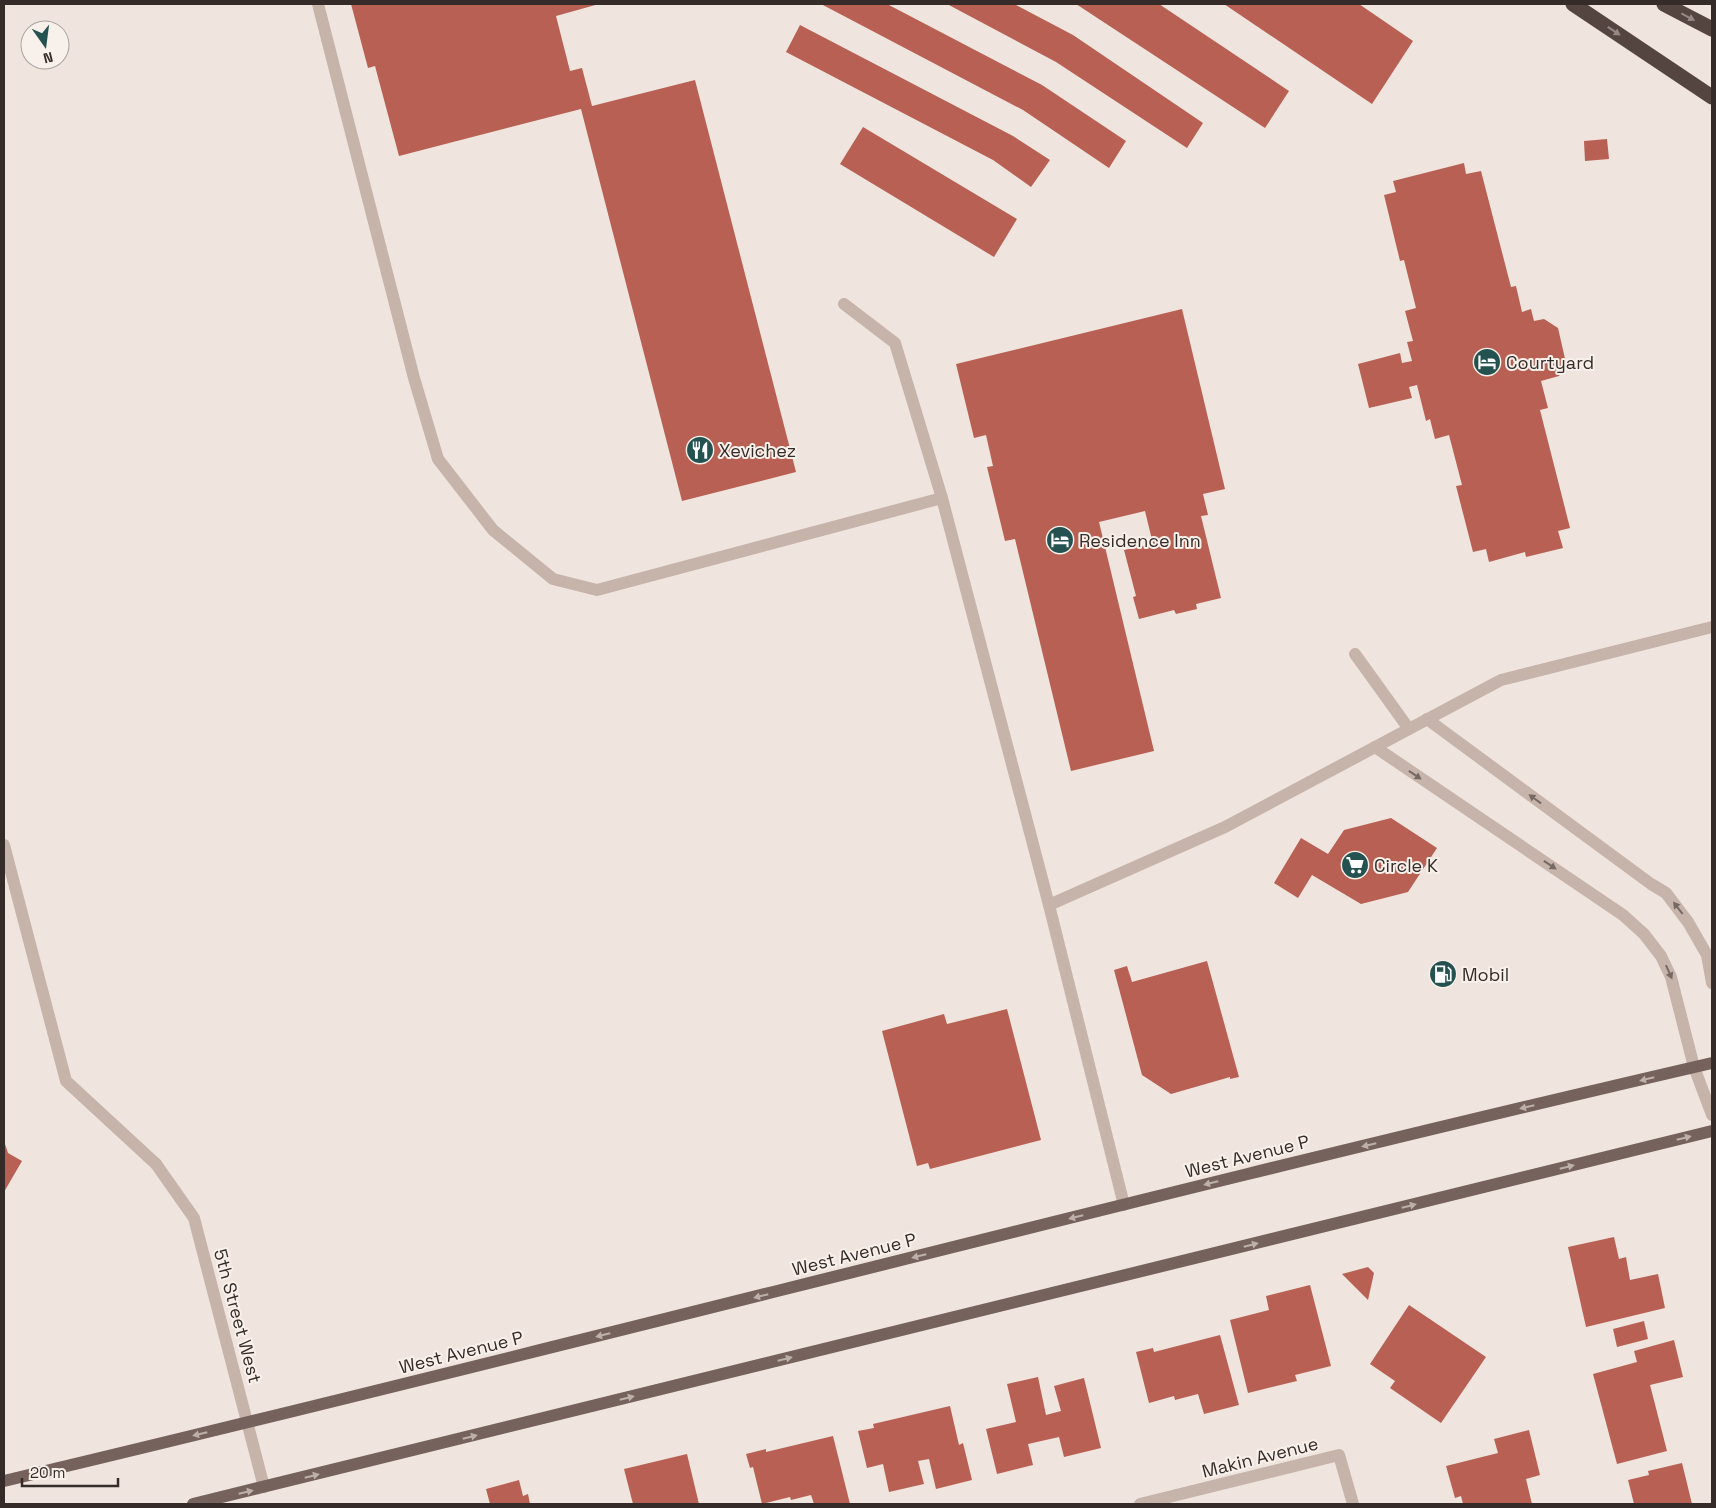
<svg xmlns="http://www.w3.org/2000/svg" width="1716" height="1508" font-family="'Space Grotesk',sans-serif">
<style>
.building{fill:#b86053}
.lines{fill:none;stroke-linecap:round;stroke-linejoin:round}
.lane{stroke:#c6b4ab;stroke-width:12}
.street{stroke:#c6b4ab;stroke-width:12}
.primary{stroke:#75625c;stroke-width:12}
.highway{stroke:#554541;stroke-width:15}
.oneway{fill:#968985}
.oneway2{fill:#766964}
.oneway3{fill:#bdb0aa}
.labels{text-anchor:middle;dominant-baseline:central;stroke-width:4;stroke-linejoin:round;paint-order:stroke}
.poi-label{font-size:18px;fill:#352c29;stroke:#f8f0ea;text-anchor:start}
.street-label{font-size:18px;fill:#352c29;stroke:#f8f0ea}
</style>
<rect width="100%" height="100%" fill="#efe5de"/>
<g class="building">
<path d="M351 4H599L556 16 570 71 582 68 592 106 695 80 796 472 682 501 581 109 399 156 375 66 368 68Z"/>
<path d="M821 4H887L1042 85 1126 141 1109 168 1023 110Z"/>
<path d="M947 4H1014L1073 35 1203 123 1187 148 1056 62Z"/>
<path d="M1076 4H1159L1289 91 1265 128Z"/>
<path d="M1224 4H1359L1413 41 1372 104Z"/>
<path d="M800 25 1013 136 1050 160 1031 187 993 160 786 52Z"/>
<path d="M863 127 1017 219 994 257 840 164Z"/>
<path d="M1607 139 1609 159 1585 161 1584 141Z"/>
<path d="M1464 163 1466 174 1481 171 1511 287 1516 286 1522 312 1531 309 1534 321 1544 319 1558 328 1566 363 1559 376 1541 381 1548 408 1540 410 1570 528 1558 531 1563 548 1526 557 1525 552 1489 562 1486 549 1473 552 1456 486 1462 485 1449 435 1435 439 1430 419 1426 421 1417 385 1409 387 1412 398 1369 408 1358 364 1400 353 1402 363 1412 361 1407 342 1413 341 1405 311 1416 308 1404 260 1400 261 1384 195 1396 192 1393 181Z"/>
<path d="M1182 309 1225 489 1203 494 1208 515 1201 516 1221 598 1196 604 1197 609 1176 614 1174 610 1139 619 1133 597 1136 596 1124 550 1153 544 1145 511 1099 522 1154 751 1071 771 1015 539 1005 541 987 467 993 466 986 435 974 438 956 364Z"/>
<path d="M1391 818 1437 848 1408 892 1361 904 1312 875 1298 898 1274 883 1301 838 1328 854 1344 830Z"/>
<path d="M1207 961 1239 1077 1230 1079V1077L1171 1094 1142 1075 1114 970 1127 966 1132 982Z"/>
<path d="M1007 1009 1041 1140 930 1169 928 1163 917 1166 882 1031 944 1014 947 1024Z"/>
<path d="M4 1141 8 1153 22 1161 4 1192Z"/>
<path d="M1614 1237 1619 1259 1626 1257 1630 1280 1658 1274 1665 1308 1586 1327 1568 1247Z"/>
<path d="M1368 1267 1374 1273 1368 1300 1342 1274Z"/>
<path d="M1310 1285 1331 1366 1295 1375 1297 1381 1248 1393 1230 1320 1269 1310 1266 1296Z"/>
<path d="M1409 1305 1486 1357 1441 1423 1390 1388 1395 1381 1370 1364Z"/>
<path d="M1644 1321 1648 1339 1617 1347 1613 1329Z"/>
<path d="M1220 1335 1239 1405 1204 1414 1198 1394 1175 1400 1174 1396 1149 1403 1136 1352 1153 1348 1154 1352Z"/>
<path d="M1674 1340 1683 1377 1650 1385 1667 1451 1617 1464 1593 1374 1637 1362 1634 1351Z"/>
<path d="M1038 1377 1046 1415 1061 1411 1054 1386 1084 1378 1101 1448 1064 1457 1059 1437 1028 1444 1033 1465 997 1474 986 1429 1016 1422 1007 1384Z"/>
<path d="M950 1406 959 1445 963 1443 972 1480 936 1489 929 1459 918 1461 924 1484 889 1492 883 1464 867 1468 858 1431 874 1428 873 1424Z"/>
<path d="M1529 1430 1540 1475 1526 1479 1532 1504H1463L1461 1496 1455 1498 1446 1466 1498 1453 1494 1439Z"/>
<path d="M833 1436 850 1504H814L811 1495 791 1500 790 1497 762 1504 753 1467 750 1468 746 1454 766 1449V1452Z"/>
<path d="M687 1454 699 1504H633L624 1469Z"/>
<path d="M1682 1463 1692 1504H1634L1628 1480 1649 1475 1648 1471Z"/>
<path d="M519 1480 523 1496 528 1494 530 1504H490L486 1489Z"/>
</g>
<g class="lines">
<g class="lane">
<path d="M318 4 414 378 438 459 493 530 553 579 597 590 942 498"/>
<path d="M844 304 895 343 942 498 1049 905 1124 1205"/>
<path d="M1355 654 1409 729"/>
<path d="M1427 719 1651 884 1666 893 1688 922 1707 955 1712 983"/>
<path d="M1375 747 1623 915 1644 934 1661 956 1671 977 1694 1067 1712 1115"/>
<path d="M4 845 66 1081 156 1164"/>
<path d="M1049 905 1225 827 1501 680 1712 627"/>
</g>
<g class="street">
<path d="M156 1164 194 1218 264 1487"/>
<path d="M1140 1504 1339 1455 1353 1504"/>
</g>
<g class="primary">
<path d="M4 1481C574 1346 1141 1195 1712 1063"/>
<path d="M193 1504 1712 1131"/>
</g>
<g class="highway">
<path d="M1573 4 1712 97"/>
<path d="M1664 4 1712 29"/>
</g>
</g>
<defs><path id="oneway-solid" d="M-6-.8H1V-3.2L6.5 0L1 3.2V.8H-6Z" transform="scale(1.25)"/></defs>
<g class="oneway">
<use href="#oneway-solid" transform="translate(1688 17) rotate(28)"/>
<use href="#oneway-solid" transform="translate(1614 31) rotate(34)"/>
</g>
<g class="oneway2">
<use href="#oneway-solid" transform="translate(1415 775) rotate(34)"/>
<use href="#oneway-solid" transform="translate(1535 799) rotate(-144)"/>
<use href="#oneway-solid" transform="translate(1550 865) rotate(34)"/>
<use href="#oneway-solid" transform="translate(1678 908) rotate(-128)"/>
<use href="#oneway-solid" transform="translate(1669 972) rotate(66)"/>
</g>
<g class="oneway3">
<use href="#oneway-solid" transform="translate(1647 1079) rotate(166)"/>
<use href="#oneway-solid" transform="translate(1527 1107) rotate(167)"/>
<use href="#oneway-solid" transform="translate(1684 1138) rotate(-14)"/>
<use href="#oneway-solid" transform="translate(1369 1145) rotate(167)"/>
<use href="#oneway-solid" transform="translate(1567 1167) rotate(-14)"/>
<use href="#oneway-solid" transform="translate(1211 1183) rotate(166)"/>
<use href="#oneway-solid" transform="translate(1409 1206) rotate(-14)"/>
<use href="#oneway-solid" transform="translate(1076 1217) rotate(166)"/>
<use href="#oneway-solid" transform="translate(1251 1245) rotate(-14)"/>
<use href="#oneway-solid" transform="translate(919 1256) rotate(166)"/>
<use href="#oneway-solid" transform="translate(761 1296) rotate(166)"/>
<use href="#oneway-solid" transform="translate(603 1335) rotate(166)"/>
<use href="#oneway-solid" transform="translate(785 1359) rotate(-14)"/>
<use href="#oneway-solid" transform="translate(627 1398) rotate(-14)"/>
<use href="#oneway-solid" transform="translate(200 1434) rotate(167)"/>
<use href="#oneway-solid" transform="translate(470 1437) rotate(-14)"/>
<use href="#oneway-solid" transform="translate(312 1476) rotate(-14)"/>
<use href="#oneway-solid" transform="translate(246 1492) rotate(-13)"/>
</g>
<defs>
<g id="hotel-disc" transform="scale(1.4375)"><circle r="9.5" fill="#235250" stroke="#f8f0ea"/><path d="M-6-4.5h1.5V1H6V5H4.5V3h-9V5H-6ZM-4 0a1.8 1.8 0 1 1 3.6 0ZM.5 0V-2.5h3Q6-2.5 6 0Z" fill="#fff"/></g>
<g id="restaurant-disc" transform="scale(1.4375)"><circle r="9.5" fill="#235250" stroke="#f8f0ea"/><path d="M-5-6h1v4h1v-4h1v4h1v-4h1v5L-1.5 .5V6h-2V.5L-5-1ZM5-6V6H3V1.5H1.5Q1.5-4 5-6Z" fill="#fff"/></g>
<g id="supermarket-disc" transform="scale(1.4375)"><circle r="9.5" fill="#235250" stroke="#f8f0ea"/><path d="M-6-5.5h2.5l.6 2H6L4.5 2H-2.5L-4.4-4H-6ZM-1.5 3.2a1.3 1.3 0 1 0 .1 0ZM3 3.2a1.3 1.3 0 1 0 .1 0Z" fill="#fff"/></g>
<g id="fuel-disc" transform="scale(1.4375)"><circle r="9.5" fill="#235250" stroke="#f8f0ea"/><path d="M-5.5-6h7V0h2V4h1.3V-2.5L3-4.5l.8-.8L6-3V5H2.5V1h-1V6h-7ZM-4.2-4.7v3.2H.2V-4.7Z" fill="#fff"/></g>
</defs>
<g fill-rule="evenodd">
<use href="#hotel-disc" x="1487" y="362"/>
<use href="#restaurant-disc" x="700" y="450"/>
<use href="#hotel-disc" x="1060" y="540"/>
<use href="#supermarket-disc" x="1355" y="865"/>
<use href="#fuel-disc" x="1443" y="974"/>
</g>
<g class="labels">
<g class="poi-label">
<text x="1506" y="362">Courtyard</text>
<text x="719" y="450">Xevichez</text>
<text x="1079" y="540">Residence Inn</text>
<text x="1374" y="865">Circle K</text>
<text x="1462" y="974">Mobil</text>
</g>
<g class="street-label">
<text transform="translate(1247 1156) rotate(-14)">West Avenue P</text>
<text transform="translate(854 1254) rotate(-14)">West Avenue P</text>
<text transform="translate(238 1316) rotate(75)">5th Street West</text>
<text transform="translate(461 1352) rotate(-14)">West Avenue P</text>
<text transform="translate(1260 1457) rotate(-14)">Makin Avenue</text>
</g>
</g>
<rect width="1716" height="1508" fill="none" stroke="#352c29" stroke-width="10"/>
<g transform="translate(45 45) rotate(166)"><circle r="24" fill="#f8f0ea" stroke="#aaa29d"/>
<path d="M0-4L9 19L0 12L-9 19Z" fill="#235250"/>
<text y="-8" font-size="14" font-weight="bold" text-anchor="middle" fill="#352c29">N</text>
</g>
<path d="M22 1478v8h96v-8" fill="none" stroke="#352c29" stroke-width="2.5"/>
<text x="30" y="1478" font-size="15" fill="#352c29" stroke="#f8f0ea" stroke-width="4" paint-order="stroke">20 m</text>
</svg>
